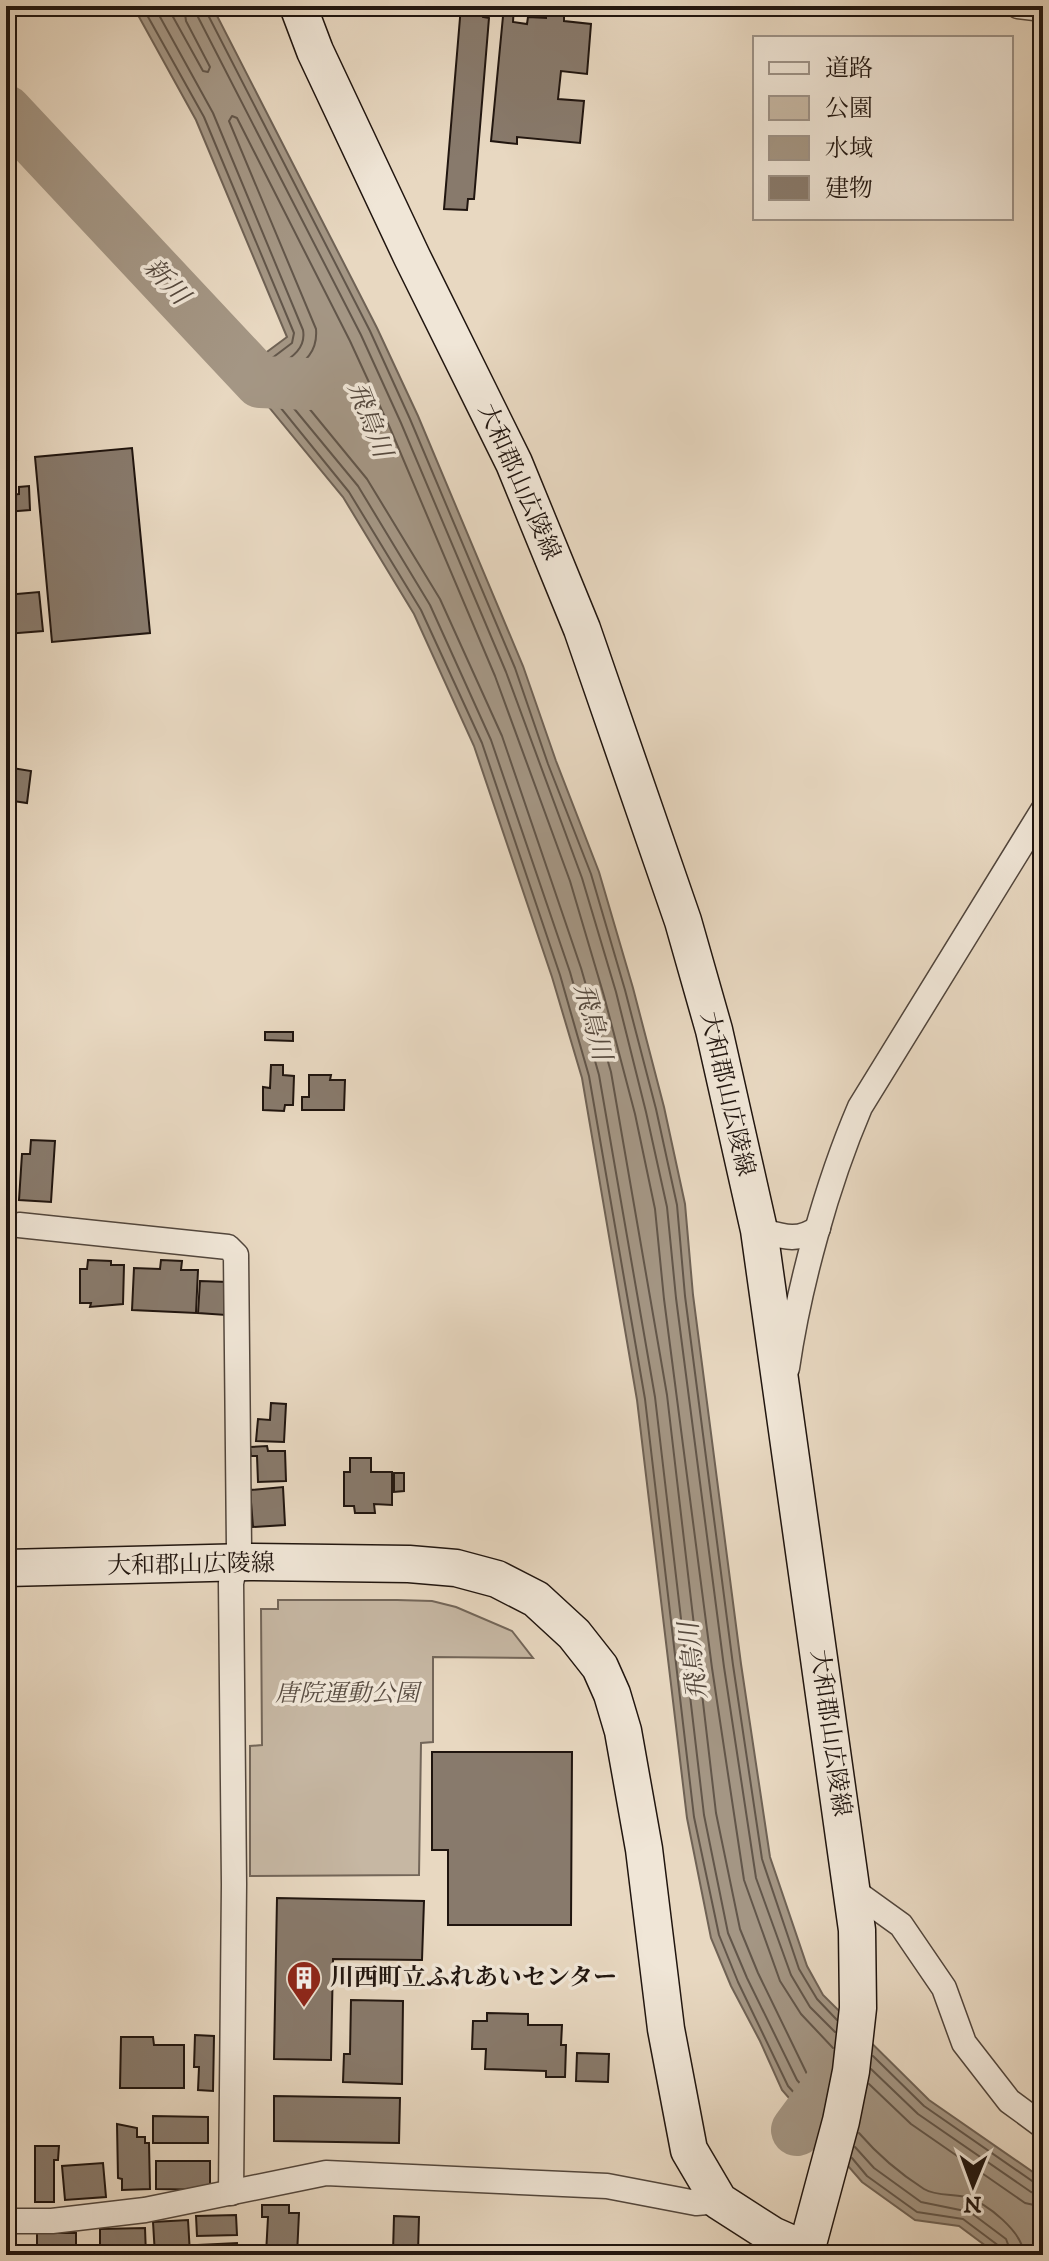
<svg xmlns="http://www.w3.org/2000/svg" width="1049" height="2261" font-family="'IM FELL DW Pica','Noto Serif JP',serif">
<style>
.green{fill:#c6b7a3;stroke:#736659;stroke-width:2}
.water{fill:#a49684;stroke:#6f6255;stroke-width:2}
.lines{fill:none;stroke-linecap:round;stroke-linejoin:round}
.shore{stroke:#62564a;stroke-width:2}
.river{stroke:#a49684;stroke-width:52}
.building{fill:#887a6c;stroke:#20150f;stroke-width:2}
.street-casing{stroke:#52463c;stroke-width:27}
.secondary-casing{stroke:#20150f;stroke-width:39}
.street{stroke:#f0e6d7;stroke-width:24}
.secondary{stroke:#f0e6d7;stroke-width:36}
.labels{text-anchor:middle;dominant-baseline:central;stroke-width:7;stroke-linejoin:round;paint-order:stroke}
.street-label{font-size:24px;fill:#20150f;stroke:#f0e6d7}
.park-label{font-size:24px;font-style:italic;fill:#5a4e43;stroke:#f0e6d7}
.poi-label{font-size:24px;font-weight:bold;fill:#20150f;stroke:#f0e6d7;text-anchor:start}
.water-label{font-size:26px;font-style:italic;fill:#55493e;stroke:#f0e6d7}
</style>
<rect width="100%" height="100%" fill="#e8d8c1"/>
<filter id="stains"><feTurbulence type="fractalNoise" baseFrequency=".0025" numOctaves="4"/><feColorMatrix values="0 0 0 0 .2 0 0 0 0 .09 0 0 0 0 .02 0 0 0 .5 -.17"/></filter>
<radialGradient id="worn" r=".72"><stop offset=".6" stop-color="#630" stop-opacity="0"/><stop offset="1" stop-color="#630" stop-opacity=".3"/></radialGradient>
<path class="green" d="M278 1600H397L432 1601 456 1607 512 1631 533 1658 433 1657V1742L421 1743 419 1875 250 1876V1746L262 1745 261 1609H278Z"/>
<path class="water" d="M133 6H212L377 328 418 416 523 666 556 761 599 872 633 988 664 1107 685 1204 693 1295 741 1664 770 1857 807 1966 823 1995 929 2100 1043 2179V2255H998L959 2226 915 2220 862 2182 782 2090 760 2041 731 1986 711 1938 687 1818 637 1400 582 1078 552 977 474 746 414 614 343 497 240 372 287 337 196 120Z"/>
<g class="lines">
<g class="shore">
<path d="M142 6 204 117 294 333 292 343 255 371 254 375 349 492 421 610 482 743 560 975 589 1076 645 1399 694 1817 719 1935 738 1982 788 2086 820 2122"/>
<path d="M154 6 213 113 303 330C307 352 285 361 269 373L268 377 358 486 430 605 491 740 570 972 599 1075 655 1397 704 1815 728 1933 747 1978 797 2080 823 2110"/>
<path d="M167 6 203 71 208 72 210 67 186 21 184 6"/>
<path d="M196 6 198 17 361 335 401 423 506 672 582 878 616 992 646 1112 667 1207 676 1298 724 1667 756 1878 791 1975 810 2007 835 2032"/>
<path d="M206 6 207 13 370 331 410 419 515 668 548 764 591 874 625 990 656 1109 677 1205 685 1296 733 1665 762 1859 799 1969 817 1999 837 2020"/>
<path d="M873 2056 924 2106 1035 2183 1043 2185"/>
<path d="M871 2069 918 2114 1031 2192 1043 2195"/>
<path d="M869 2084 911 2124 1025 2203 1043 2207"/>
<path d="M826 2095 807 2074 758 1973 740 1929 716 1813 667 1395 611 1072 581 968 502 736 440 599 367 479 285 379 286 375C304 362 318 353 316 329L229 121 232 116 237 118 350 341 390 428 495 676 570 881 604 996 635 1114 655 1209 664 1299 712 1668 744 1880 780 1981 801 2014 833 2048"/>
<path d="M859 2133C878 2155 899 2173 924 2189 935 2196 953 2194 966 2197 987 2203 1023 2232 1024 2255"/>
<path d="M855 2147 874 2168 921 2202 970 2212 1006 2239 1012 2255"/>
<path d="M852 2158 867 2176 917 2212 963 2219 999 2246 1002 2255"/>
</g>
<g class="river">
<path d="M6 111 260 382 309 384"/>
<path d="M797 2130 831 2084"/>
</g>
</g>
<g class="building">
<path d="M461 6H484L483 17 489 18 474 199H468L467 210 444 209Z"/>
<path d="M504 6H514L513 22 527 24 528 17 546 18V14L564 15V21L591 24 587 74 561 71 558 99 584 101 580 143 517 137V144L491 141Z"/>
<path d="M14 442 16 460 6 461V443Z"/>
<path d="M132 448 150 633 52 642 35 457Z"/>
<path d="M29 486 30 510 6 512V495L19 494V487Z"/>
<path d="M39 592 43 631 6 634V595Z"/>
<path d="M6 767 31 771 27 803 6 800Z"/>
<path d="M265 1032H293V1041L265 1040Z"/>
<path d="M271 1065H283V1075L294 1076 293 1105H285L284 1111 263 1110V1087L270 1088Z"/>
<path d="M309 1075H331L330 1080H345L344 1110H302V1097H309Z"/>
<path d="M31 1140 55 1141 51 1202 19 1200 22 1154H30Z"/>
<path d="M88 1260 111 1261V1265H124L123 1304 90 1307 91 1303H80V1269H87Z"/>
<path d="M161 1260 182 1261 181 1270H198L196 1313 132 1310 134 1268 160 1269Z"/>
<path d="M200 1281 228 1282 226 1315 198 1313Z"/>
<path d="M271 1403 286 1404 284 1442 256 1441 258 1419 270 1420Z"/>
<path d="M267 1446 268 1451H285L286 1481 258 1482 257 1456H251L250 1447Z"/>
<path d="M350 1458H371V1472H392V1505L374 1504 375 1513H355L354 1506H344V1472H350Z"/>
<path d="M394 1473H404V1491L394 1492Z"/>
<path d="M283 1487 285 1525 253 1527 250 1490Z"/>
<path d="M432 1752H572L571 1925H448V1850H432Z"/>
<path d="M277 1898 424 1901 422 1960 333 1959 331 2060 274 2059Z"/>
<path d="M351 2000 403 2001 402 2084 343 2082 344 2054H350Z"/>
<path d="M487 2013 528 2014V2025H562L561 2045H566L565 2077H546V2071L485 2069 486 2049H472L473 2021H487Z"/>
<path d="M195 2035 214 2036 213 2091 198 2090 199 2067H194Z"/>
<path d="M121 2037H153L154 2045H184V2088H120Z"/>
<path d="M577 2053 609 2054 608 2082 576 2081Z"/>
<path d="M274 2096 400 2098 399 2143 274 2141Z"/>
<path d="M153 2116 208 2117V2143H153Z"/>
<path d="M117 2124 137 2128V2137H145V2143H149L150 2189 122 2190V2179L118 2178Z"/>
<path d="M35 2146H59L58 2160H54V2202H35Z"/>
<path d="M156 2161H210V2190L156 2189Z"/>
<path d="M103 2163 106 2197 65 2200 62 2166Z"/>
<path d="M262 2205H289V2213H299L297 2255 266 2254 268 2217H262Z"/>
<path d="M236 2215 237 2235 197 2236 196 2216Z"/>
<path d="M394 2216 419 2217 418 2253 393 2252Z"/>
<path d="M188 2220 190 2254 155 2255 153 2222Z"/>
<path d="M145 2228 146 2255H100V2229Z"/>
<rect x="37" y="2233" width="39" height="22"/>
<rect x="6" y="2236" width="10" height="16"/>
<path d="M237 2243 238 2255H198V2245Z"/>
</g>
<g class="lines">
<g class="street-casing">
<g id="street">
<path d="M1018 6 1043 9"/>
<path d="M19 1225 228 1247 236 1255 239 1548 231 1583 234 1884 231 2193"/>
<path d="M759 1230C781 1236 798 1243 818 1228"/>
<path d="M787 1368C799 1285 827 1184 860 1107L1043 810"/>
<path d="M851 1889 901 1925 944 1988 964 2043 1009 2101 1043 2126"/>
<path d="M6 2221H52L145 2210 326 2173 607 2186 696 2203 719 2201"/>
</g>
</g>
<g class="secondary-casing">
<g id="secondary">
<path d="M298 6 315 51 412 257 514 463 582 629 683 921 714 1030 759 1230 857 1930 858 2008 851 2071 841 2121 805 2255"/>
<path d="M6 1568 250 1562 409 1564 456 1568 497 1579 536 1599 574 1634 600 1667 612 1694 623 1731 644 1849 666 2029 689 2150 719 2201 772 2235 806 2250"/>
</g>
</g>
<use href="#street" class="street"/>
<use href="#secondary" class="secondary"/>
</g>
<defs>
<g id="building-pin" transform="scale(1.8)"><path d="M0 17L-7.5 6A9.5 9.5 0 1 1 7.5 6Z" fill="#8f2418" stroke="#f0e6d7"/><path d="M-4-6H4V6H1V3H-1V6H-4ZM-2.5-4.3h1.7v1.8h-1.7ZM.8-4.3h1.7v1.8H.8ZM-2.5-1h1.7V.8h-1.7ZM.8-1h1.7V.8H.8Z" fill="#fff"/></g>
</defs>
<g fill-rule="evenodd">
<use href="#building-pin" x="304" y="1978"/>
</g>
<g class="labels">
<g class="street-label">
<text transform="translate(519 482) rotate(66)">大和郡山広陵線</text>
<text transform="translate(727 1094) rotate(77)">大和郡山広陵線</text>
<text transform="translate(191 1565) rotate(-1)">大和郡山広陵線</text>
<text transform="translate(830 1733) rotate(82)">大和郡山広陵線</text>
</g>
<g class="park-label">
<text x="347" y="1694">唐院運動公園</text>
</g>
<g class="poi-label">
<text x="330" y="1978">川西町立ふれあいセンター</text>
</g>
<g class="water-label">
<text transform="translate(166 282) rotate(47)">新川</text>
<text transform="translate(369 420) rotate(69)">飛鳥川</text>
<text transform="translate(592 1022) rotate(75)">飛鳥川</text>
<text transform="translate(694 1661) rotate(-97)">飛鳥川</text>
</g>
</g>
<rect width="1049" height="2261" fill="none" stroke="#e8d8c1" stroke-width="32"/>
<rect x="8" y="8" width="1033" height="2245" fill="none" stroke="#20150f" stroke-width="4"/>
<rect x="16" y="16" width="1017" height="2229" fill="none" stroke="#20150f" stroke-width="2"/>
<rect x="753" y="36" width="260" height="184" fill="#f0e6d7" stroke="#9d9287" stroke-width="2"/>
<rect x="769" y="62" width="40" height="12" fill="#f0e6d7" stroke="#9d9287" stroke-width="2"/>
<text x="825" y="76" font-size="24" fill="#20150f">道路</text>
<rect x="769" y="96" width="40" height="24" fill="#c6b7a3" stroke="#9d9287" stroke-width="2"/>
<text x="825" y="116" font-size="24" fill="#20150f">公園</text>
<rect x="769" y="136" width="40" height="24" fill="#a49684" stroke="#9d9287" stroke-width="2"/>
<text x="825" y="156" font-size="24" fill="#20150f">水域</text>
<rect x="769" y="176" width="40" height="24" fill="#887a6c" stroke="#9d9287" stroke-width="2"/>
<text x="825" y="196" font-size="24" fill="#20150f">建物</text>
<g transform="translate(973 2185) rotate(181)" stroke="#f0e6d7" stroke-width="6" paint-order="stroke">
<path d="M0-6L14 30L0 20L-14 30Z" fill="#20150f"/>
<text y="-12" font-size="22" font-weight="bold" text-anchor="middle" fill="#20150f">N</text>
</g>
<rect width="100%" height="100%" filter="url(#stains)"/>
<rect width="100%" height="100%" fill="url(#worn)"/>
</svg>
